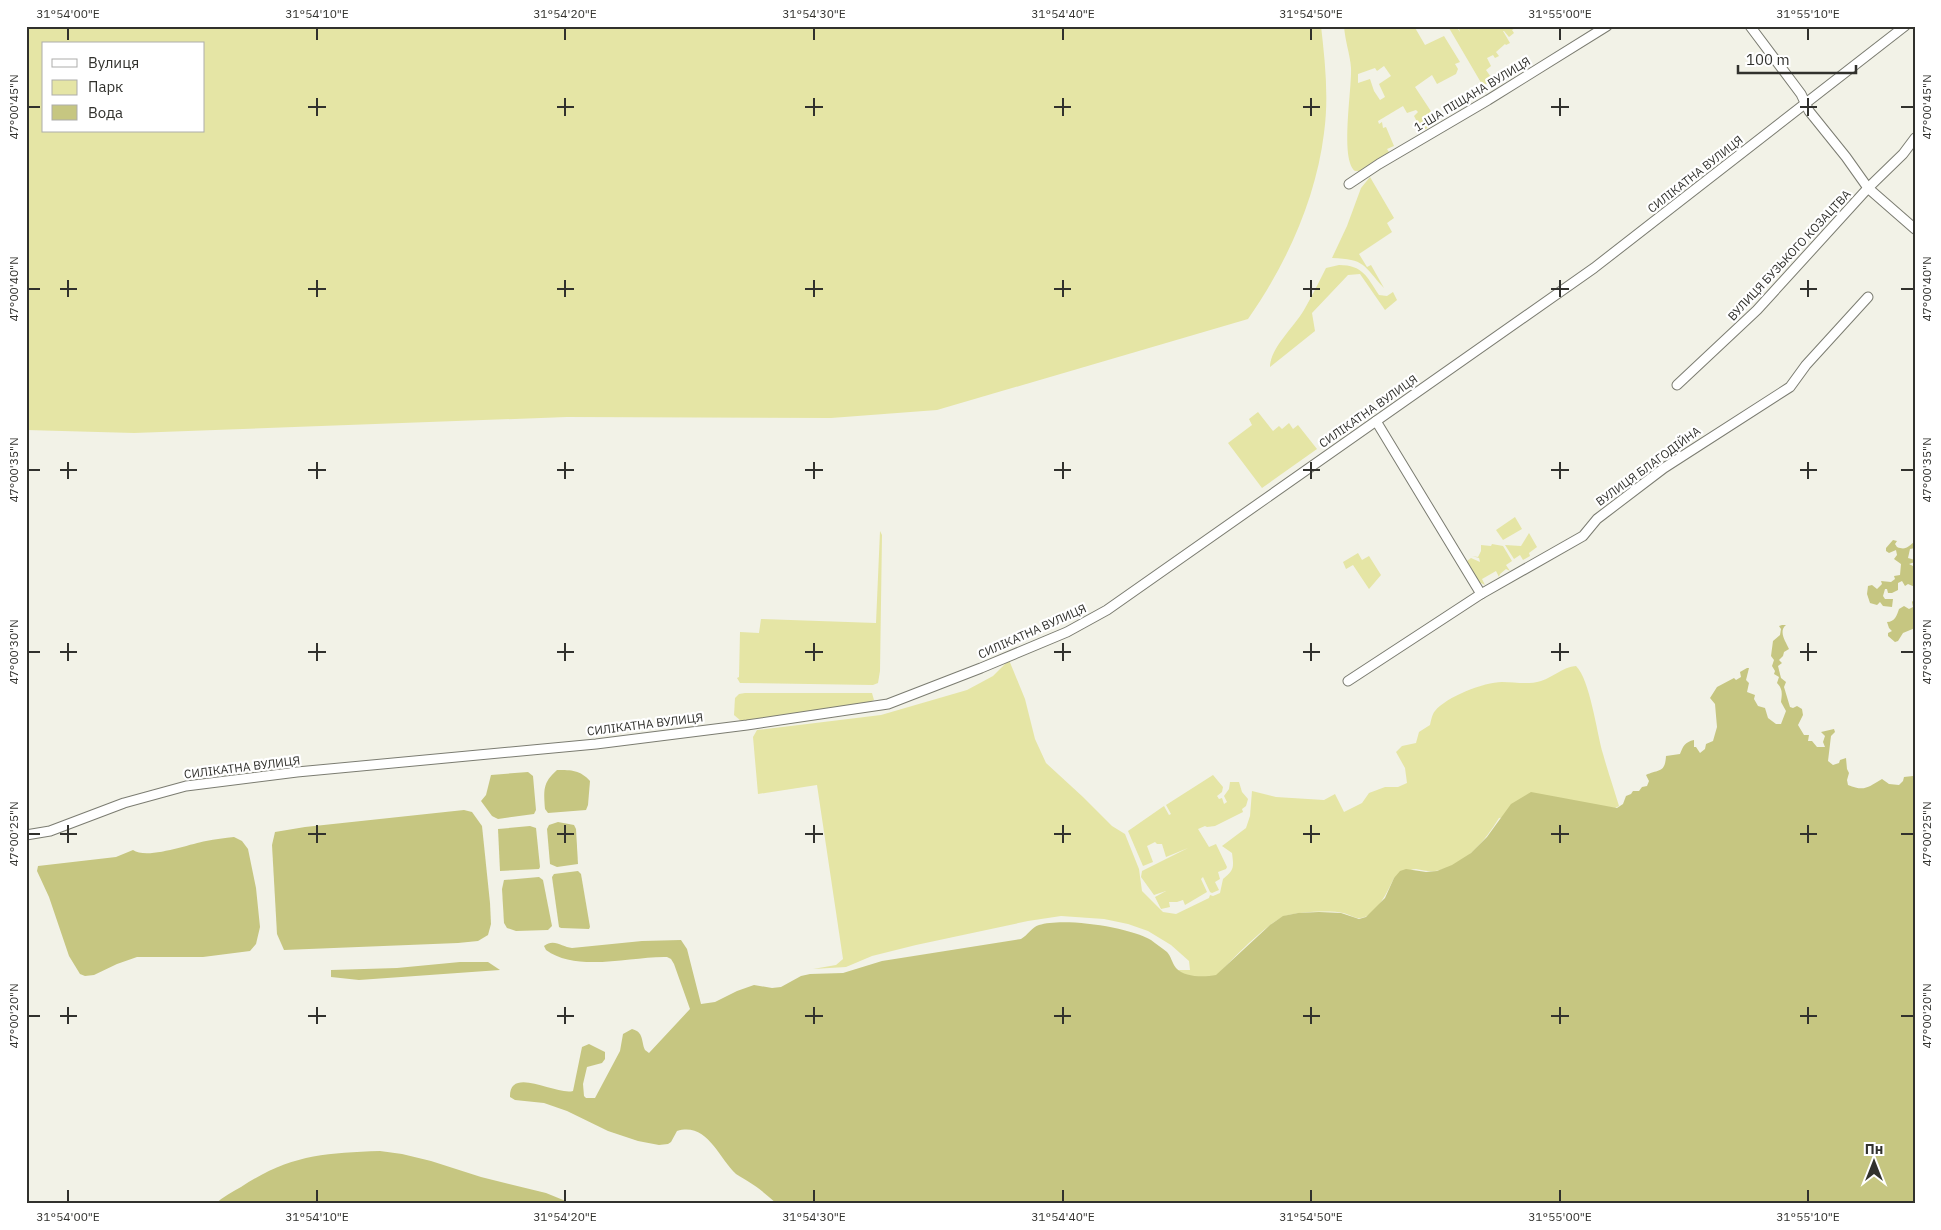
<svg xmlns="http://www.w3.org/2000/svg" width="1941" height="1230" font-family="'IBM Plex Sans',sans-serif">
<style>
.green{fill:#e5e5a5;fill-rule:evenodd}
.water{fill:#c6c681}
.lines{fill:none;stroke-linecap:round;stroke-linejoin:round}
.street-casing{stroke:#7b7c71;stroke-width:11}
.street{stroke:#fff;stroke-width:9}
.ticks{fill:none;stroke:#31312d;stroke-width:2}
.labels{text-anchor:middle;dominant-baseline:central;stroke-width:4.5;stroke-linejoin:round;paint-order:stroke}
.street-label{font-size:12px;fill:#31312d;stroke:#fff}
.neatline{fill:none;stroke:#31312d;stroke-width:2}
.ticks-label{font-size:12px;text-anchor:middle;fill:#31312d}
</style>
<rect width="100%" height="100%" fill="#f2f2e7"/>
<g class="green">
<path d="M26 26H1321C1325 61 1329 98 1324 133 1316 199 1286 265 1248 319L937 410 831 418 567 417 134 433 26 430ZM44 44H204V131H44Z"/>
<path d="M1344 26H1414L1425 45 1444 36 1460 62 1455 64 1458 69 1456 74 1437 84 1432 75 1415 87 1438 122 1422 131 1414 116 1418 112 1416 110 1407 113 1403 106 1378 121 1379 124 1382 122 1383 128 1386 127 1394 146 1387 149 1389 152 1362 169V171H1355C1340 159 1352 90 1351 68 1350 54 1345 41 1344 26ZM1384 66 1391 76 1379 84 1385 97 1380 100 1374 91 1370 79 1358 83V74L1375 68 1377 71Z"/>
<path d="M1453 26H1456L1460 32 1459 29 1464 26H1518L1512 30 1514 33 1509 37 1504 31H1503L1510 43 1506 45 1505 44 1496 52 1499 56 1495 58 1493 55 1487 58 1491 66 1486 70 1493 80 1483 86 1449 28Z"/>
<path d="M1370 177 1394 218 1387 223 1392 232 1359 254 1367 267 1371 265 1384 288C1363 265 1365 259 1332 258L1347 226 1361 188Z"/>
<path d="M1339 265C1363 265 1367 277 1379 295L1387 296 1393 292 1397 300 1385 310 1360 274 1348 275 1312 313 1315 331 1270 367C1270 348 1295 326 1304 310 1312 296 1319 282 1326 268Z"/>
<path d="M1258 412 1273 431 1279 426 1282 429 1289 423 1293 429 1298 425 1317 449 1262 488 1228 443 1252 425 1249 419Z"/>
<path d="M1515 517 1522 529 1503 540 1496 530Z"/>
<path d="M880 531 882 535 880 671 878 683 873 685 740 683 737 678 739 677 740 632 759 633 761 619 876 623Z"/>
<path d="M1529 533 1537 547 1529 553 1530 556 1523 560 1520 555 1514 559 1505 545 1521 546Z"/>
<path d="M1492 544 1503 546 1512 561 1506 565 1510 571 1506 569 1500 574 1499 577 1496 571 1482 579 1485 585 1479 582 1467 561 1471 558 1480 562 1479 558 1472 556 1478 557 1481 551V545L1491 546Z"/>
<path d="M1358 553 1362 560 1369 556 1381 575 1369 589 1353 565 1346 569 1343 562Z"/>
<path d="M1009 660 1025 699 1035 739 1046 763 1083 797 1112 826 1125 834 1139 869 1142 891 1163 912 1176 914 1209 898 1210 895 1213 896 1220 893 1223 879C1234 870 1234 868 1232 853L1222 846 1246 828 1250 816 1252 791 1276 797 1324 800 1335 794 1344 812 1362 803 1369 793 1385 787H1398L1407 783 1405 768 1396 752 1402 746 1416 743 1419 732 1430 725C1431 721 1432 714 1435 711 1446 697 1484 682 1502 682 1515 682 1528 685 1541 681 1554 677 1562 667 1576 666 1590 679 1597 734 1603 754 1608 772 1614 789 1619 806L1615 808 1499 818C1485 841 1464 867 1435 871 1428 872 1423 870 1416 869 1409 869 1400 875 1394 878 1388 890 1377 916 1361 918 1355 919 1349 914 1343 913 1330 910 1297 912 1285 916 1266 923 1219 971 1206 989L1177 970H1190L1189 961 1171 945 1148 931 1128 924 1104 919 1061 916 1028 921 916 945 872 956 846 967 813 969 836 965 843 959 817 785 758 794 753 737 757 730 881 715 967 690 993 676Z"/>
<path d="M745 693H872L874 700 869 702 741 721 734 715 735 698 739 694Z"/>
<path d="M1213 775 1223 787 1222 792 1217 796 1219 799 1222 798 1224 804 1227 802 1224 796 1229 789 1230 782H1239L1242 792 1248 799 1246 806 1242 809 1243 812 1215 826 1207 827 1205 826 1198 829 1209 847 1216 844 1227 867 1226 869 1218 872 1220 879 1215 882 1219 890 1212 893 1210 892 1203 877 1201 879 1207 892 1185 905 1183 900 1177 902H1169L1170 907 1161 909 1155 897 1166 891 1154 895 1141 877 1142 871 1188 848 1166 857 1162 844H1157L1155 842 1147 846 1153 862 1143 866 1128 831 1164 806 1169 815 1171 814 1166 805Z"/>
</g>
<g class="water">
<path d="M1893 540 1897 541 1895 544 1897 547C1906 551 1909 546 1915 541V548L1910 549 1908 558 1915 560V562L1909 564 1915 567V587L1908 584 1905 586 1902 581 1898 583V590L1892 593H1888L1887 589H1885L1883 596 1885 599H1893L1892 607 1883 606 1880 602 1877 605 1870 603 1867 594 1868 586 1872 585 1877 589 1882 584 1881 581 1891 582 1895 579 1894 576 1900 575 1901 564 1894 559 1897 555 1896 550 1889 553 1886 551V548Z"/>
<path d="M1915 598V628L1903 633 1898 641 1895 642 1888 636V633L1892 631 1889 628 1887 622C1895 622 1897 615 1899 609L1904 606 1909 609 1913 607 1912 602Z"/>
<path d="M1782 625H1786C1778 631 1786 642 1789 649L1784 652 1783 656 1779 660 1782 663 1778 666 1781 678 1786 682 1784 687 1790 707 1793 708 1797 706 1802 709 1803 715 1798 725 1804 735H1809L1808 741H1812L1817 747H1825L1823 742 1825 736 1821 732 1834 729 1835 732 1831 736 1828 761 1833 765 1839 763 1840 760 1846 758 1847 769 1849 773 1847 780 1848 785C1865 792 1868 787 1882 779L1889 784 1899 785 1903 781 1904 777 1913 776 1915 771V1204H777C768 1196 759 1188 749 1182 745 1179 740 1177 736 1174 718 1157 707 1122 677 1131L671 1142 668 1144 659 1145 638 1141 608 1131 567 1111 544 1103 515 1100 510 1097C509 1065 557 1096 573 1091L582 1047 589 1044 605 1052V1059L602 1063 587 1067 583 1084 584 1096 586 1098H595L620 1051 623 1034 632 1029C644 1032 641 1041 645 1050L649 1053 690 1009 674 964 671 959 667 957C632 956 577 973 546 950L544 946C554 938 562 947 572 948L642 941 681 940 687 949 701 1004 715 1002 737 991 754 985 772 988 781 987 801 976 810 974 843 973 882 961 1021 939C1028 935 1032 927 1039 925 1063 917 1130 927 1151 940 1156 944 1162 948 1167 952 1171 956 1172 963 1176 968 1185 978 1205 977 1216 975L1270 925 1283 916 1298 913 1319 912 1341 913 1359 919 1366 917 1385 898 1394 878 1400 871 1406 869 1426 872 1437 871 1452 865 1471 853 1487 837 1511 804 1531 792 1617 808 1623 804 1626 796 1631 794 1633 791H1639L1642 787 1647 786 1649 781 1646 775C1658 769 1665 774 1666 756L1680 754C1683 746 1685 742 1694 740V747H1696L1700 753 1705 749 1706 744 1713 741 1717 727 1715 704 1710 698 1717 687 1734 678 1736 680 1741 677 1740 672 1747 668H1749L1746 680 1749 683 1747 692 1755 695 1754 699 1758 706 1765 708 1768 718 1776 724H1781L1786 711 1781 702C1782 694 1783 689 1777 683L1779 677 1774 674 1775 671 1772 666 1774 660 1771 656 1773 641 1780 635 1781 629 1779 626Z"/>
<path d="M557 770C572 770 580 770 590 781L588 805 586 810 548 813 545 809C544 791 542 783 557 770Z"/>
<path d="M528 772 533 776 536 810 534 814 498 819 492 816 481 801 486 795 491 775Z"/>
<path d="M464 810 472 812 482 826 490 903 491 924 488 935 478 941 458 943 284 950 277 934 272 845 275 832 305 827Z"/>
<path d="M558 822 574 825 576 829 578 864 557 867 550 864 547 829 549 825Z"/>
<path d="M530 826 536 828 540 867 539 869 500 871 498 829Z"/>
<path d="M234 837 242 841 248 849 256 888 260 927 256 944 250 951 203 957H137L117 964 94 975 85 976 80 974 69 956 49 897 37 871 38 866 116 857 133 850C147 860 189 844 206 841 215 839 225 838 234 837Z"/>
<path d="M578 871 581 874 590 927 589 929 561 928 559 927 552 877 554 874Z"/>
<path d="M539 877 543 880 552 926 548 930 516 931 507 928 504 923 502 889 504 880Z"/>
<path d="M460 962H488L500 970 359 980 331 977V970L397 968Z"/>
<path d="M380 1151 402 1154 431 1161 481 1177 546 1193 573 1204H215C223 1197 232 1192 241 1187 290 1155 323 1153 380 1151Z"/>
</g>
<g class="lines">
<g class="street-casing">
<g id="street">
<path d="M1750 26 1801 94 1809 111 1846 157 1868 188 1915 229"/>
<path d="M1349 184 1379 164 1488 100 1607 26"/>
<path d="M1677 385 1757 310 1868 188 1903 154 1915 138"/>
<path d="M1376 421 1481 594"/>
<path d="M1348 681 1481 594 1583 536 1597 519 1664 468 1790 387 1806 365 1868 297"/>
<path d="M26 835 50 831 124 803 186 786 297 772 596 744 747 725 888 704 981 668 1067 632 1107 610 1594 268 1905 26"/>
</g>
</g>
<use href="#street" class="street"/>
</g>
<path class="ticks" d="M68 28V40M317 28V40M565 28V40M814 28V40M1063 28V40M1311 28V40M1560 28V40M1808 28V40M317 98V116M565 98V116M814 98V116M1063 98V116M1311 98V116M1560 98V116M1808 98V116M28 107H40M308 107H326M557 107H574M805 107H823M1054 107H1071M1303 107H1320M1551 107H1569M1800 107H1817M1901 107H1914M68 280V297M317 280V297M565 280V297M814 280V297M1063 280V297M1311 280V297M1560 280V297M1808 280V297M28 289H40M60 289H77M308 289H326M557 289H574M805 289H823M1054 289H1071M1303 289H1320M1551 289H1569M1800 289H1817M1901 289H1914M68 462V479M317 462V479M565 462V479M814 462V479M1063 462V479M1311 462V479M1560 462V479M1808 462V479M28 470H40M60 470H77M308 470H326M557 470H574M805 470H823M1054 470H1071M1303 470H1320M1551 470H1569M1800 470H1817M1901 470H1914M68 643V661M317 643V661M565 643V661M814 643V661M1063 643V661M1311 643V661M1560 643V661M1808 643V661M28 652H40M60 652H77M308 652H326M557 652H574M805 652H823M1054 652H1071M1303 652H1320M1551 652H1569M1800 652H1817M1901 652H1914M68 825V843M317 825V843M565 825V843M814 825V843M1063 825V843M1311 825V843M1560 825V843M1808 825V843M28 834H40M60 834H77M308 834H326M557 834H574M805 834H823M1054 834H1071M1303 834H1320M1551 834H1569M1800 834H1817M1901 834H1914M68 1007V1024M317 1007V1024M565 1007V1024M814 1007V1024M1063 1007V1024M1311 1007V1024M1560 1007V1024M1808 1007V1024M28 1016H40M60 1016H77M308 1016H326M557 1016H574M805 1016H823M1054 1016H1071M1303 1016H1320M1551 1016H1569M1800 1016H1817M1901 1016H1914M68 1190V1202M317 1190V1202M565 1190V1202M814 1190V1202M1063 1190V1202M1311 1190V1202M1560 1190V1202M1808 1190V1202"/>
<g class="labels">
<g class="street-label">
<text transform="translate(1472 94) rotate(-31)">1-ША ПІЩАНА ВУЛИЦЯ</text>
<text transform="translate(1695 174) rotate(-38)">СИЛІКАТНА ВУЛИЦЯ</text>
<text transform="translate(1789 255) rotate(-47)">ВУЛИЦЯ БУЗЬКОГО КОЗАЦТВА</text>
<text transform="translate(1368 411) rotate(-35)">СИЛІКАТНА ВУЛИЦЯ</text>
<text transform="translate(1648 466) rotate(-36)">ВУЛИЦЯ БЛАГОДІЙНА</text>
<text transform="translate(1032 631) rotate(-24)">СИЛІКАТНА ВУЛИЦЯ</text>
<text transform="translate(645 724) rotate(-7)">СИЛІКАТНА ВУЛИЦЯ</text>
<text transform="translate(242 767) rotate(-7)">СИЛІКАТНА ВУЛИЦЯ</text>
</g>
</g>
<rect width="1941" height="1230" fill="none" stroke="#ffffff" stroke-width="55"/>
<rect x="42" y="42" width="162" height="90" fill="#ffffff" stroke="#adadab"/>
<rect x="52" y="59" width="25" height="8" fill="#ffffff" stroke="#adadab"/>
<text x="88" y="68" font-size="15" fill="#31312d">Вулиця</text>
<rect x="52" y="80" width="25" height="15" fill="#e5e5a5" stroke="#adadab"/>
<text x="88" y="92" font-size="15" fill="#31312d">Парк</text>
<rect x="52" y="105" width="25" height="15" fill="#c6c681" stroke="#adadab"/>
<text x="88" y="118" font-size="15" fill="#31312d">Вода</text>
<g transform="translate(1874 1162)" stroke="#ffffff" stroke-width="4" paint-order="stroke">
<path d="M0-4L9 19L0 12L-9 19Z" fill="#31312d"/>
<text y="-8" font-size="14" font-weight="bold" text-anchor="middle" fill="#31312d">Пн</text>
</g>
<path d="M1738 65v8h118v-8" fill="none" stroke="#31312d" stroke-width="2.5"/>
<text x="1746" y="65" font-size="15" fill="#31312d" stroke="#ffffff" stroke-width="4" paint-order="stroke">100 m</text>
<rect x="28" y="28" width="1886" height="1174" class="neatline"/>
<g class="ticks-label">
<text x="68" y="18">31°54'00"E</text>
<text x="317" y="18">31°54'10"E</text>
<text x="565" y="18">31°54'20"E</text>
<text x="814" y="18">31°54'30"E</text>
<text x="1063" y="18">31°54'40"E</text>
<text x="1311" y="18">31°54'50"E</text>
<text x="1560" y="18">31°55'00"E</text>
<text x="1808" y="18">31°55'10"E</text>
<text transform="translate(14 107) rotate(-90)" y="4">47°00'45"N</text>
<text transform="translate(1927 107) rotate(-90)" y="4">47°00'45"N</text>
<text transform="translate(14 289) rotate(-90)" y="4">47°00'40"N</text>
<text transform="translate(1927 289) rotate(-90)" y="4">47°00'40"N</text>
<text transform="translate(14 470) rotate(-90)" y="4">47°00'35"N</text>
<text transform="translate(1927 470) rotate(-90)" y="4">47°00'35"N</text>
<text transform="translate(14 652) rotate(-90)" y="4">47°00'30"N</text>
<text transform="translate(1927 652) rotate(-90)" y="4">47°00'30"N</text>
<text transform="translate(14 834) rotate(-90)" y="4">47°00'25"N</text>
<text transform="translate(1927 834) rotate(-90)" y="4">47°00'25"N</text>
<text transform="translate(14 1016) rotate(-90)" y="4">47°00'20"N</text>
<text transform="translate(1927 1016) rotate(-90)" y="4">47°00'20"N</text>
<text x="68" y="1221">31°54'00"E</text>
<text x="317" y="1221">31°54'10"E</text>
<text x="565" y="1221">31°54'20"E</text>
<text x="814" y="1221">31°54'30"E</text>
<text x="1063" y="1221">31°54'40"E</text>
<text x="1311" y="1221">31°54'50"E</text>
<text x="1560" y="1221">31°55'00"E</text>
<text x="1808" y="1221">31°55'10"E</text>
</g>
</svg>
